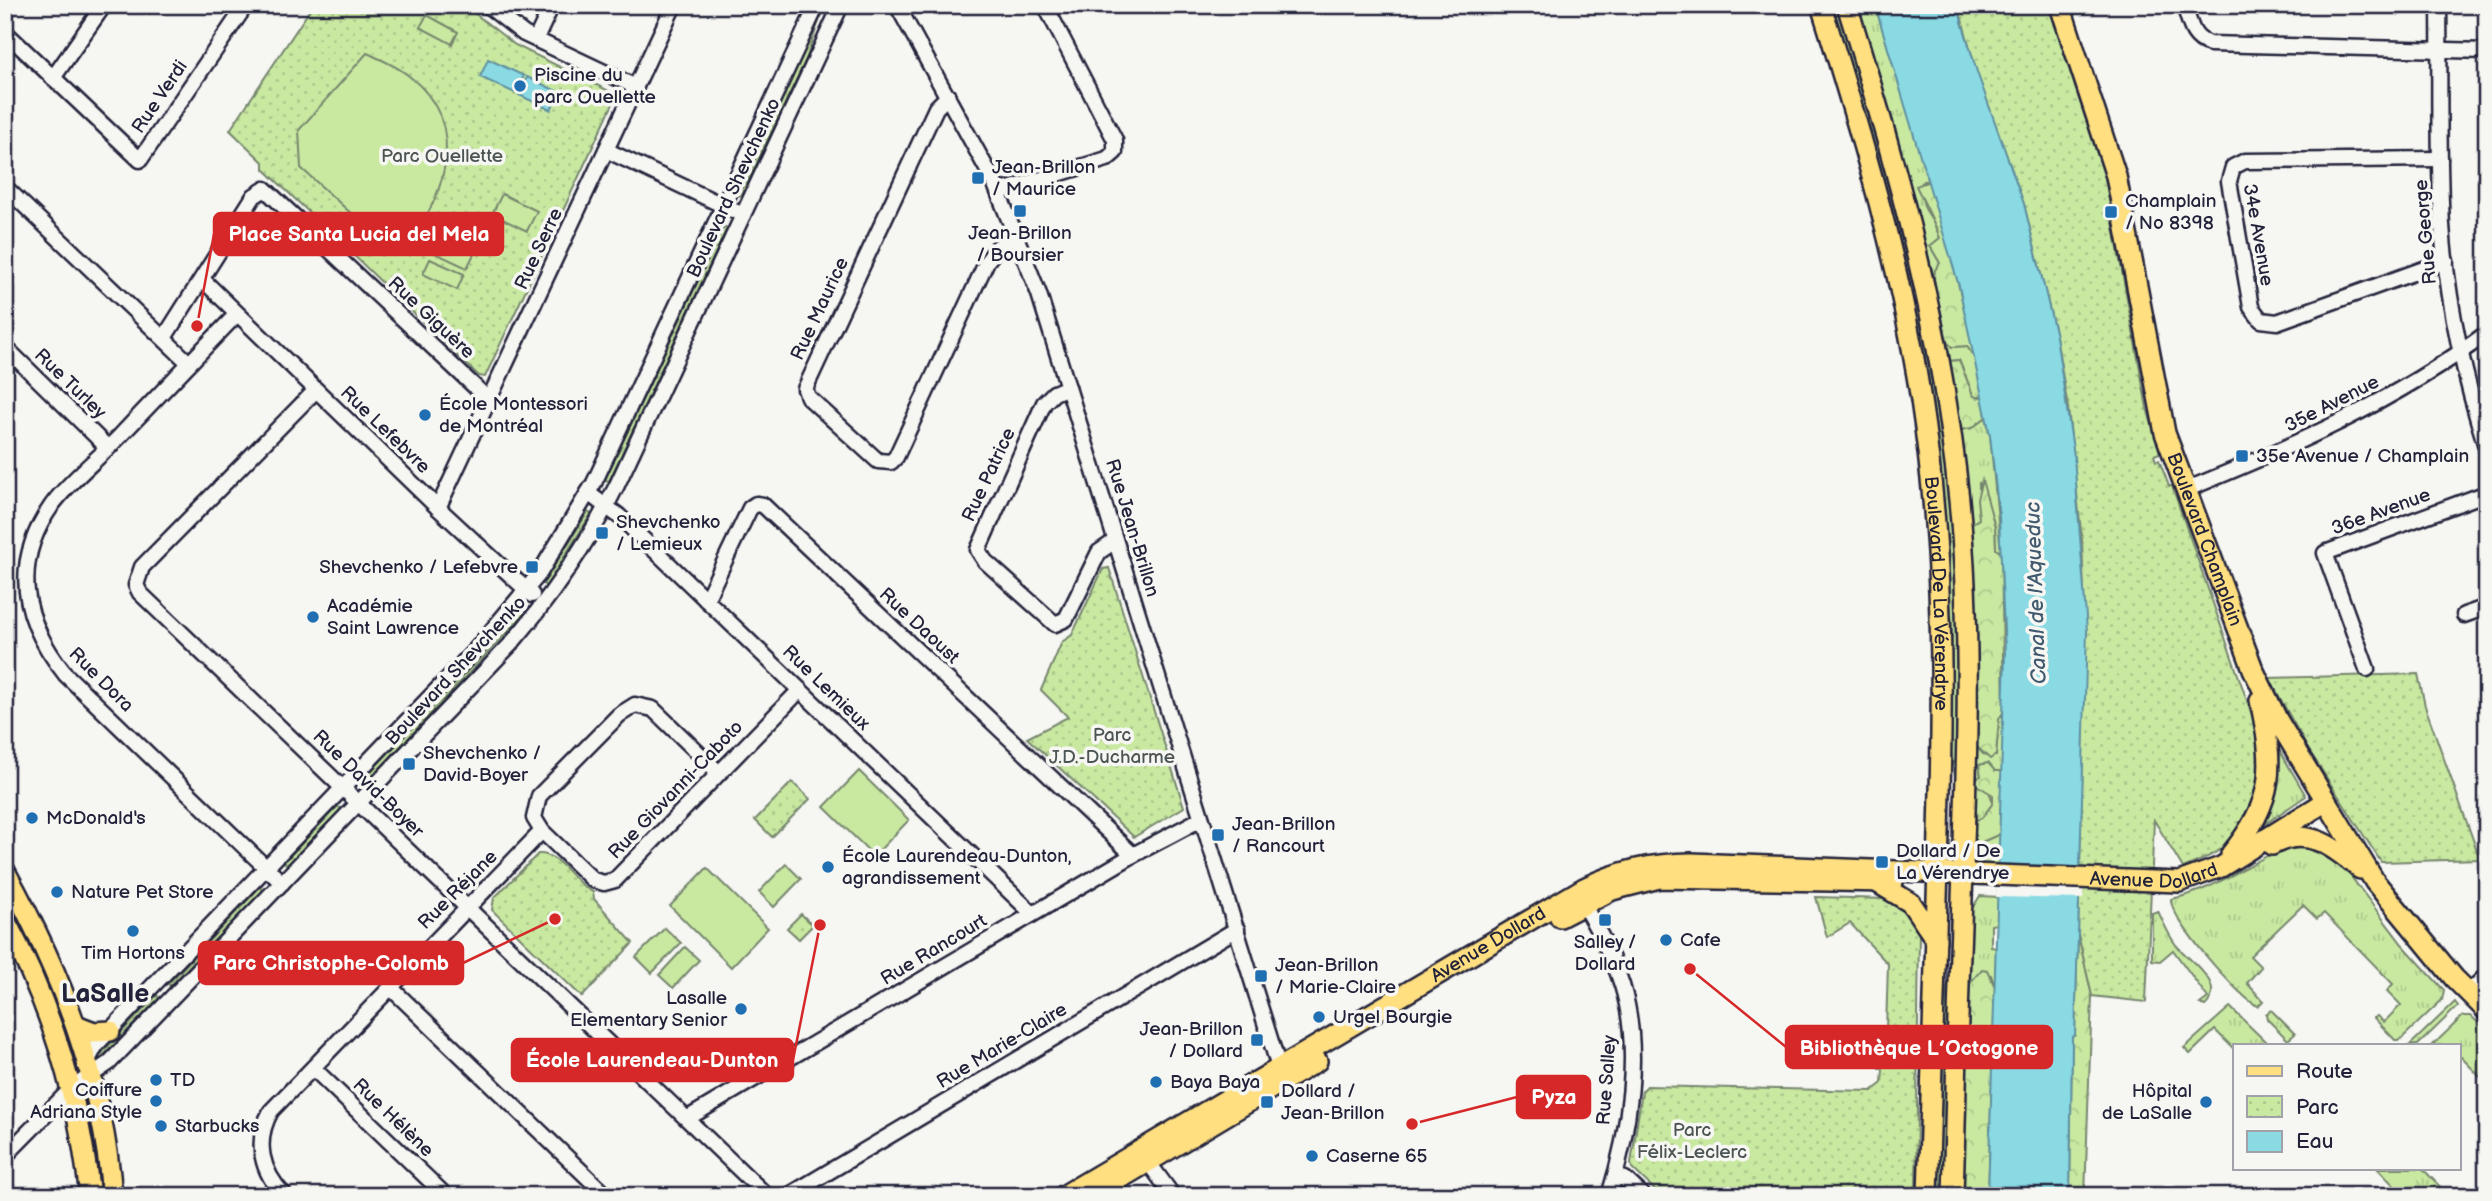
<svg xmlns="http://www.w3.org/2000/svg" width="2492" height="1201" font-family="'Balsamiq Sans',sans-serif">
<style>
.grass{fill:url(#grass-tufts);stroke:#76866e;stroke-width:2}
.forest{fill:url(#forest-crowns);stroke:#76866e;stroke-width:2}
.park{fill:url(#park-dots);stroke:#76866e;stroke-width:2}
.pitch{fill:#c9e9a1;stroke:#76866e;stroke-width:2}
.water{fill:#8adae4;stroke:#6090a0;stroke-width:2}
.pier{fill:#f6f6f2}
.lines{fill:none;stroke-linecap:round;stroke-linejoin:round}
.minor-casing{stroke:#22223b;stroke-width:19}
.major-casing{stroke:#22223b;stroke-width:24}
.minor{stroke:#f6f6f2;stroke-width:14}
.major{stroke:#ffdf80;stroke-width:19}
.poi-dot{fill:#1f6fb2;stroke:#f6f6f2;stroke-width:2.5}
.labels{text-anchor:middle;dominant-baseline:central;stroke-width:7;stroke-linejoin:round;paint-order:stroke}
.poi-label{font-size:19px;fill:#22223b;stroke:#f6f6f2;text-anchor:start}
.street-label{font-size:19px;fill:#22223b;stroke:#f6f6f2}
.park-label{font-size:19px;fill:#4c5454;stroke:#f6f6f2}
.water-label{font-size:21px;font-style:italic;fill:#41596e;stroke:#f6f6f2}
.district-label{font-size:26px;font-weight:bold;fill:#22223b;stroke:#f6f6f2}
.leader{fill:none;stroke:#d62828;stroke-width:2.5}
.callout-dot{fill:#d62828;stroke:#f6f6f2;stroke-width:2.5}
.callout{fill:#d62828;stroke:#d62828;stroke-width:2.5}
.callout-label{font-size:21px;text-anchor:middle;font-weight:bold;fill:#fff}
</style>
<defs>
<pattern id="grass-tufts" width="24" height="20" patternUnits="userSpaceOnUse" patternTransform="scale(1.75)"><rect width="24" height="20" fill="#c9e9a1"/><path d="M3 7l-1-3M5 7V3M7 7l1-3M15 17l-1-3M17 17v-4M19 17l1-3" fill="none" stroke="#acc88c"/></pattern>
<pattern id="forest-crowns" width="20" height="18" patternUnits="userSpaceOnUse" patternTransform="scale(1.75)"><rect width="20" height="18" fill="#c9e9a1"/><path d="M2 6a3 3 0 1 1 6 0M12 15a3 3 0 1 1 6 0" fill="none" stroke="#acc88c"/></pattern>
<pattern id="park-dots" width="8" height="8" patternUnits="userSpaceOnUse" patternTransform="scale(1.75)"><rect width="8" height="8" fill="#c9e9a1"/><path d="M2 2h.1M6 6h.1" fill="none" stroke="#acc88c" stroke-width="1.8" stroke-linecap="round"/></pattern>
</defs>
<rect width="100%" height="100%" fill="#f6f6f2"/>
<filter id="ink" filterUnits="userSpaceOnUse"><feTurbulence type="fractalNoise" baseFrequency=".0143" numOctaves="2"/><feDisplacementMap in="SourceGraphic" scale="14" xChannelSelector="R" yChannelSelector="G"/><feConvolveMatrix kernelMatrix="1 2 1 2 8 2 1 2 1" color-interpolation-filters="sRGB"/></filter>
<g filter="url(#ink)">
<g class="grass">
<path d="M1831 5H1837C1881 146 1923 286 1942 433 1957 551 1959 669 1957 788L1951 752 1952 624 1931 399 1896 227Z"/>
<path d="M1857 5H1875L1929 181H1923L1918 190C1924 198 1922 205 1927 212 1933 221 1936 227 1940 238L1930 246 1940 263 1935 270 1934 279 1896 131Z"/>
<path d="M821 15 806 59 741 196 738 195Z"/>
<path d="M724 226 727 228 609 481 605 480Z"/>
<path d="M1947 342 1952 347 1967 346 1976 361 1983 396 1977 398 1973 395 1959 360 1950 361Z"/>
<path d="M1986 417 1990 435 2001 553 1996 549 1995 527 1979 482V519L1971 524 1960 430 1972 428Z"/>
<path d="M588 512 591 514 546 586 543 584Z"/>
<path d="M522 611 524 614 367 782 364 779Z"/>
<path d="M2004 711 2002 771H1995L1988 763 1979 765 1981 777 1975 779 1976 746 1983 754 1996 756 1999 719Z"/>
<path d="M2280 751 2306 796 2265 824 2278 781Z"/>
<path d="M1975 784 1989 791 1993 803 1982 818 1974 821Z"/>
<path d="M338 806 341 809 287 865 284 862Z"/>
<path d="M2000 834 1999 865 1976 863 1973 847 1979 849 1984 841Z"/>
<path d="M2298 842 2340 862 2402 944 2444 990 2442 1000 2400 1040H2395L2374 1018 2377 1016 2384 1022 2401 1005 2387 991 2393 984 2324 913 2317 919 2303 905 2250 956 2261 967 2247 983 2263 1001 2258 1006C2241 1000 2169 918 2171 899 2219 890 2253 858 2298 842Z"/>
<path d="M260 887 263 890 170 986 168 984Z"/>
<path d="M1980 896 1999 897 1997 924 1991 925V947L1996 948 1995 987 1991 975 1968 985 1971 910Z"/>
<path d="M2158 911C2163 922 2168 934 2176 945 2189 961 2228 984 2205 1006L2200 1004 2208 998 2173 950 2160 961 2152 960V913Z"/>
<path d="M1944 967 1949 1020 1943 1196H1937Z"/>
<path d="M157 995 159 998 103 1056 101 1054Z"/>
<path d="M2455 1002 2458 1006 2418 1045H2410Z"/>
<path d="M2230 1007 2269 1045H2235V1050L2215 1030 2190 1054 2184 1048Z"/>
<path d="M2271 1010 2295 1034 2288 1040 2267 1019 2266 1014Z"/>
<path d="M2463 1016H2471L2487 1031V1084L2461 1057 2459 1059V1045H2433Z"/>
<path d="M2377 1168H2422L2449 1196H2404Z"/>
</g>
<g class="forest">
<path d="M1929 181 1951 252 1976 361 1967 346 1952 347 1947 342 1934 279 1935 270 1940 263 1930 246 1940 238C1933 219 1925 204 1916 186Z"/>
<path d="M1959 360 1973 395 1977 398 1983 396 1986 417 1972 428 1960 430 1950 361Z"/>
<path d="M1982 480 1995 527 1996 549 2001 553 2004 711 1999 719 1996 755 1990 759 1976 746V630L1971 524 1979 519 1977 499Z"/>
<path d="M1988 763 1995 771H2002L2000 834 1984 841 1977 851 1973 847 1974 821 1982 818 1993 803V795L1975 784V779L1981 776 1979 765Z"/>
<path d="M2078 934 2092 996 2085 1196H2070L2072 1037 2075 1035Z"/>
<path d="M1982 969 1987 970 1995 987 1988 1196H1961L1968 985Z"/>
</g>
<g class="park">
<path d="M313 5H464L515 45 617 95 485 377 479 376 264 169V163L230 130Z"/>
<path d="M1958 5H2048L2105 178 2147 408 2160 453 2154 455 2156 461 2159 460 2169 486H2172L2258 732C2265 776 2258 823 2218 851 2208 858 2194 863 2183 868L2154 820 2146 1002 2092 996 2078 934 2086 642 2082 541 2068 408 2056 336 2024 204 1977 73Z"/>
<path d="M1109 568 1184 807 1134 837 1027 738 1068 717 1041 690 1062 642 1072 635 1103 569Z"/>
<path d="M2418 674 2425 706 2480 859 2381 862 2308 749 2269 678Z"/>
<path d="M792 782 810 799 772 837 755 820Z"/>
<path d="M538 854C560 852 574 885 593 892L594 899 633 943 582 997 492 910 494 898Z"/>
<path d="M1816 897 1888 899 1900 905 1919 930 1916 1196H1661L1632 1168 1631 1163 1642 1091 1647 1086 1872 1091 1882 1083 1883 1069H1880L1886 1031 1888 964 1850 923 1827 937Z"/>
<path d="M801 914 813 925 799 939 787 928Z"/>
</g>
<g class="pitch">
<path d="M427 15 458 32 452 44 420 27Z"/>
<path d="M367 53C382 60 397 66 409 76 473 126 444 206 397 255L301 168 299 130Z"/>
<path d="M502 194 537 211 527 231 492 214Z"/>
<path d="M440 237 475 252 467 268 433 252Z"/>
<path d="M430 259 464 274 457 290 423 274Z"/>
<path d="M859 771 909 820 874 856 824 807Z"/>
<path d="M786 864 801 879 774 907 759 892Z"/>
<path d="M707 868 768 928 731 967 670 906Z"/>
<path d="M665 928 681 943 652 973 636 957Z"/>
<path d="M685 947 699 960 673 988 659 975Z"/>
</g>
<g class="water">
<path d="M1875 5H1957L1977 72 2024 204 2056 336 2074 456 2087 631 2075 1035 2072 1037 2070 1196H1988L2005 653 1999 516 1990 435 1959 286Z"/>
<path d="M488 59 524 76 515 93 480 77Z"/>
<path d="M527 77 559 92 551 110 519 95Z"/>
</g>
<path class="pier" d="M1997 865 2084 867 2083 899 1996 897Z"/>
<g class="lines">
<g class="minor-casing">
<g id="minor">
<path d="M487 5 524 34 636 87"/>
<path d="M897 5 994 182 1039 294 1281 1074"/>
<path d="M2184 5C2190 22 2191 39 2210 44L2487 51"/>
<path d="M2439 5C2440 78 2438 152 2442 225 2447 302 2464 377 2487 450"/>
<path d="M5 32 140 160 246 5"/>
<path d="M536 39 552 5"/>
<path d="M53 78 104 5"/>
<path d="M948 96 936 108 805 389 808 397 878 461 891 462 896 457 987 261 998 247 1017 236"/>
<path d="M606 150 743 215"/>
<path d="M2440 159 2245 161 2233 167 2229 181 2251 307 2261 320 2277 322 2446 261"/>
<path d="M5 187 189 363"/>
<path d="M999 192 1107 159 1115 152V140L1045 5"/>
<path d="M202 279 438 508 532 595"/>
<path d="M237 314C198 354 158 396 119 437 98 459 70 480 52 505 10 565 23 622 66 675L282 883"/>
<path d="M164 338 254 196 265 189 489 400"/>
<path d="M5 347 108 448"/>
<path d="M1068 387 1054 393 1044 403 978 550 985 561 1055 624 1066 619 1099 552 1115 541"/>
<path d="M316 390 142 567 136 585 140 593 767 1196"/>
<path d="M2185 490C2291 447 2394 402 2487 333"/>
<path d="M588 493 619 516 1033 914"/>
<path d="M438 508 674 5"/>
<path d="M706 600 750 508 756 504 763 505 1133 855"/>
<path d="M2464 615 2487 607"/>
<path d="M2367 669 2325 553 2487 493"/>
<path d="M719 773 653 709 635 705 619 715 539 796 534 818 542 831 593 880 604 883 615 880 800 690"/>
<path d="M1580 899C1596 926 1612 954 1622 985 1642 1050 1629 1132 1609 1196"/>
<path d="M390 987 607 1196"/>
<path d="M2468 993 2487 975"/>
<path d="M85 1066 96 1045 477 648 539 574 594 483 817 5"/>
<path d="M313 1068 446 1196"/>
<path d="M688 1118 1133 855 1201 819"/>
<path d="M1143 1155 1173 1196"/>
<path d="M5 1156 72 1088 109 1063 510 645C552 596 588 543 617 485L841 5"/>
<path d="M1615 1176 1625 1179 1643 1196"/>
<path d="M285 1196C261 1172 254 1141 271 1111L542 831"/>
<path d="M788 1196 1237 929"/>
</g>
</g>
<g class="major-casing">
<g id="major">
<path id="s1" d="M1821 5C1867 152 1910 298 1928 452 1946 601 1942 749 1937 899 1934 998 1931 1097 1928 1196"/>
<path d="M1847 5C1898 170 1942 328 1959 500 1972 633 1967 766 1962 899 1958 998 1956 1097 1953 1196"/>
<path id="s2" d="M2060 5 2116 176 2165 433 2253 669 2278 721 2375 882 2454 978 2487 1011"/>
<path d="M2272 845C2307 825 2333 847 2360 869"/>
<path d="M2231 854C2276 800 2274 766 2260 700"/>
<path d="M5 871C61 973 103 1079 112 1196"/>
<path d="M1878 883 1911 903 1936 940"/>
<path d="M1560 917 1612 890 1659 878 1893 882"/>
<path d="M5 920C52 1007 79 1098 90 1196"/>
<path d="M76 1025 94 1032 110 1031"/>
<path id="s3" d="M1063 1196 1584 888C1618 871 1652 863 1691 863L2179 882 2221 867 2325 802"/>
<path d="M1091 1196 1317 1061"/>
</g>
</g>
<use href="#minor" class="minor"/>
<use href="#major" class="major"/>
</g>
</g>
<g class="poi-dot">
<circle cx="520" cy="86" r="7"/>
<rect x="971" y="171" width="14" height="14" rx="3.5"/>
<rect x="1013" y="204" width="14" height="14" rx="3.5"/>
<rect x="2104" y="205" width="14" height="14" rx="3.5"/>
<circle cx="425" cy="415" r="7"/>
<rect x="2235" y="449" width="14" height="14" rx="3.5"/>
<rect x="595" y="526" width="14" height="14" rx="3.5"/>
<rect x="525" y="560" width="14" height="14" rx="3.5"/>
<circle cx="313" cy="617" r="7"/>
<rect x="402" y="757" width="14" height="14" rx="3.5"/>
<circle cx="32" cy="818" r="7"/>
<rect x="1211" y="828" width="14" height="14" rx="3.5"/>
<rect x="1875" y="855" width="14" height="14" rx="3.5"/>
<circle cx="828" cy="867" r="7"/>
<circle cx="57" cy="892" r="7"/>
<rect x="1598" y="913" width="14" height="14" rx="3.5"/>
<circle cx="133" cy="931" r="7"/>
<circle cx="1666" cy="940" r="7"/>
<rect x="1254" y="969" width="14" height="14" rx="3.5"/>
<circle cx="741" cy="1009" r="7"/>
<circle cx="1319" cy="1017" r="7"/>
<rect x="1250" y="1033" width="14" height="14" rx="3.5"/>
<circle cx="156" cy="1080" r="7"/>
<circle cx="1156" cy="1082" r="7"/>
<circle cx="156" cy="1101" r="7"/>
<rect x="1260" y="1095" width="14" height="14" rx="3.5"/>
<circle cx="2206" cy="1102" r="7"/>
<circle cx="161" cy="1126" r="7"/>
<circle cx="1312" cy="1156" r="7"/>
</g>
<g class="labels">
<g class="poi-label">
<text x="534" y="75">Piscine du<tspan x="534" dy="22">parc Ouellette</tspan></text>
<text x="992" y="167">Jean-Brillon<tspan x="992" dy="22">/ Maurice</tspan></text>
<text x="2125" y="201">Champlain<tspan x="2125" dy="22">/ No 8398</tspan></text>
<text x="1020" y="233" text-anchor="middle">Jean-Brillon<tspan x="1020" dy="22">/ Boursier</tspan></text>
<text x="439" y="404">École Montessori<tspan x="439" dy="22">de Montréal</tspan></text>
<text x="2256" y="456">35e Avenue / Champlain</text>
<text x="616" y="522">Shevchenko<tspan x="616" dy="22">/ Lemieux</tspan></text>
<text x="518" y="567" text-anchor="end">Shevchenko / Lefebvre</text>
<text x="327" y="606">Académie<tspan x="327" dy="22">Saint Lawrence</tspan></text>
<text x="423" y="753">Shevchenko /<tspan x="423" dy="22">David-Boyer</tspan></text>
<text x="46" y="818">McDonald's</text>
<text x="1232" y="824">Jean-Brillon<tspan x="1232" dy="22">/ Rancourt</tspan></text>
<text x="1896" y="851">Dollard / De<tspan x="1896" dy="22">La Vérendrye</tspan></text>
<text x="842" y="856">École Laurendeau-Dunton,<tspan x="842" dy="22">agrandissement</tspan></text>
<text x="71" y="892">Nature Pet Store</text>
<text x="1680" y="940">Cafe</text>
<text x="1605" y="942" text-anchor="middle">Salley /<tspan x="1605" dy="22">Dollard</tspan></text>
<text x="133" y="953" text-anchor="middle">Tim Hortons</text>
<text x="1275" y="965">Jean-Brillon<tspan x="1275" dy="22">/ Marie-Claire</tspan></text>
<text x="727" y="998" text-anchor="end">Lasalle<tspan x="727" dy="22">Elementary Senior</tspan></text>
<text x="1333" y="1017">Urgel Bourgie</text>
<text x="1243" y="1029" text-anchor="end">Jean-Brillon<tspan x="1243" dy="22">/ Dollard</tspan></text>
<text x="170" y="1080">TD</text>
<text x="1170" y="1082">Baya Baya</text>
<text x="142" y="1090" text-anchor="end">Coiffure<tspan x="142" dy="22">Adriana Style</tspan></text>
<text x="1281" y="1091">Dollard /<tspan x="1281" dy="22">Jean-Brillon</tspan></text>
<text x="2192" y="1091" text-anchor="end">Hôpital<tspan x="2192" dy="22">de LaSalle</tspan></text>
<text x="175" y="1126">Starbucks</text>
<text x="1326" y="1156">Caserne 65</text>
</g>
<g class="street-label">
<text transform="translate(160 97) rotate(-56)">Rue Verdi</text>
<text transform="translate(734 188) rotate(-65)">Boulevard Shevchenko</text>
<text transform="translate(2426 232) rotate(-95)">Rue George</text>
<text transform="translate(2258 235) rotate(80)">34e Avenue</text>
<text transform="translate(539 249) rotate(-65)">Rue Serre</text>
<text transform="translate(820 309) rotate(-65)">Rue Maurice</text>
<text transform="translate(431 318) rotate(43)">Rue Giguère</text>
<text transform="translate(70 384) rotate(44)">Rue Turley</text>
<text transform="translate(2332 404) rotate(-27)">35e Avenue</text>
<text transform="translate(385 430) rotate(44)">Rue Lefebvre</text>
<text transform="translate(989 475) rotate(-65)">Rue Patrice</text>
<text transform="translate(2381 512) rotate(-20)">36e Avenue</text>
<text transform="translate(1132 528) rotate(73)">Rue Jean-Brillon</text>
<text stroke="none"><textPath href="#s2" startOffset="555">Boulevard Champlain</textPath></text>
<text stroke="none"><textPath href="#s1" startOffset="602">Boulevard De La Vérendrye</textPath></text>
<text transform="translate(919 626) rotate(43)">Rue Daoust</text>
<text transform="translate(456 671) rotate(-47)">Boulevard Shevchenko</text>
<text transform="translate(101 680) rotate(45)">Rue Dora</text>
<text transform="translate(826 688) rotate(44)">Rue Lemieux</text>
<text transform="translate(368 784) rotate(44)">Rue David-Boyer</text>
<text transform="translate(676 790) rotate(-46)">Rue Giovanni-Caboto</text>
<text stroke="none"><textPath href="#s3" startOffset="1180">Avenue Dollard</textPath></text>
<text transform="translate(458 890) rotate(-45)">Rue Réjane</text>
<text stroke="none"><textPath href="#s3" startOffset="494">Avenue Dollard</textPath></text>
<text transform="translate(934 950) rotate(-31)">Rue Rancourt</text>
<text transform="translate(1002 1046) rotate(-31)">Rue Marie-Claire</text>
<text transform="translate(1607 1080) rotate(-86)">Rue Salley</text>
<text transform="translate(393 1118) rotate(44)">Rue Hélène</text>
</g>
<g class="park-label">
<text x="442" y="156">Parc Ouellette</text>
<text x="1112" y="735">Parc<tspan x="1112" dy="22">J.D.-Ducharme</tspan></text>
<text x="1692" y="1130">Parc<tspan x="1692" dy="22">Félix-Leclerc</tspan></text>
</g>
<g class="water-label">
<text transform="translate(2036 593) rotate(-92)">Canal de l'Aqueduc</text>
</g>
<g class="district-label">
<text x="105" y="994">LaSalle</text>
</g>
</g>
<path class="leader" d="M197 326L214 234M555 919L463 963M1690 969L1786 1047M820 925L793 1060M1412 1124L1517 1097"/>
<g class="callout-dot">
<circle cx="197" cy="326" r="7"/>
<circle cx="555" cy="919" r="7"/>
<circle cx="1690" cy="969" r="7"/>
<circle cx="820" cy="925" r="7"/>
<circle cx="1412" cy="1124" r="7"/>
</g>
<g class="callout">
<rect x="214" y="213" width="289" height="42" rx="7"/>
<rect x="199" y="942" width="264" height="42" rx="7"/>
<rect x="1786" y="1026" width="266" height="42" rx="7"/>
<rect x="512" y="1039" width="281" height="42" rx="7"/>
<rect x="1517" y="1076" width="73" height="42" rx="7"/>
</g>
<g class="callout-label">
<text x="359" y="241">Place Santa Lucia del Mela</text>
<text x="331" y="970">Parc Christophe-Colomb</text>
<text x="1919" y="1055">Bibliothèque L’Octogone</text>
<text x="652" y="1067">École Laurendeau-Dunton</text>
<text x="1554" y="1104">Pyza</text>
</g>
<rect width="2492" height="1201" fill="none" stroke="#f6f6f2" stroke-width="28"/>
<rect x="14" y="14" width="2464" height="1173" fill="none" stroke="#22223b" stroke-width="2.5" filter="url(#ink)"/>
<rect x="2233" y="1044" width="228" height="126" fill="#f6f6f2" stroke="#a1a1a9" stroke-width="2"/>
<rect x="2247" y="1066" width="35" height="10" fill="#ffdf80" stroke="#a1a1a9" stroke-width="2"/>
<text x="2296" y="1078" font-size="21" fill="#22223b">Route</text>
<rect x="2247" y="1096" width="35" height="21" fill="url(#park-dots)" stroke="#a1a1a9" stroke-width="2"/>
<text x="2296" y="1114" font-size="21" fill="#22223b">Parc</text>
<rect x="2247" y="1131" width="35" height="21" fill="#8adae4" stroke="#a1a1a9" stroke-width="2"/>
<text x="2296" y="1148" font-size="21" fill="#22223b">Eau</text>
</svg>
